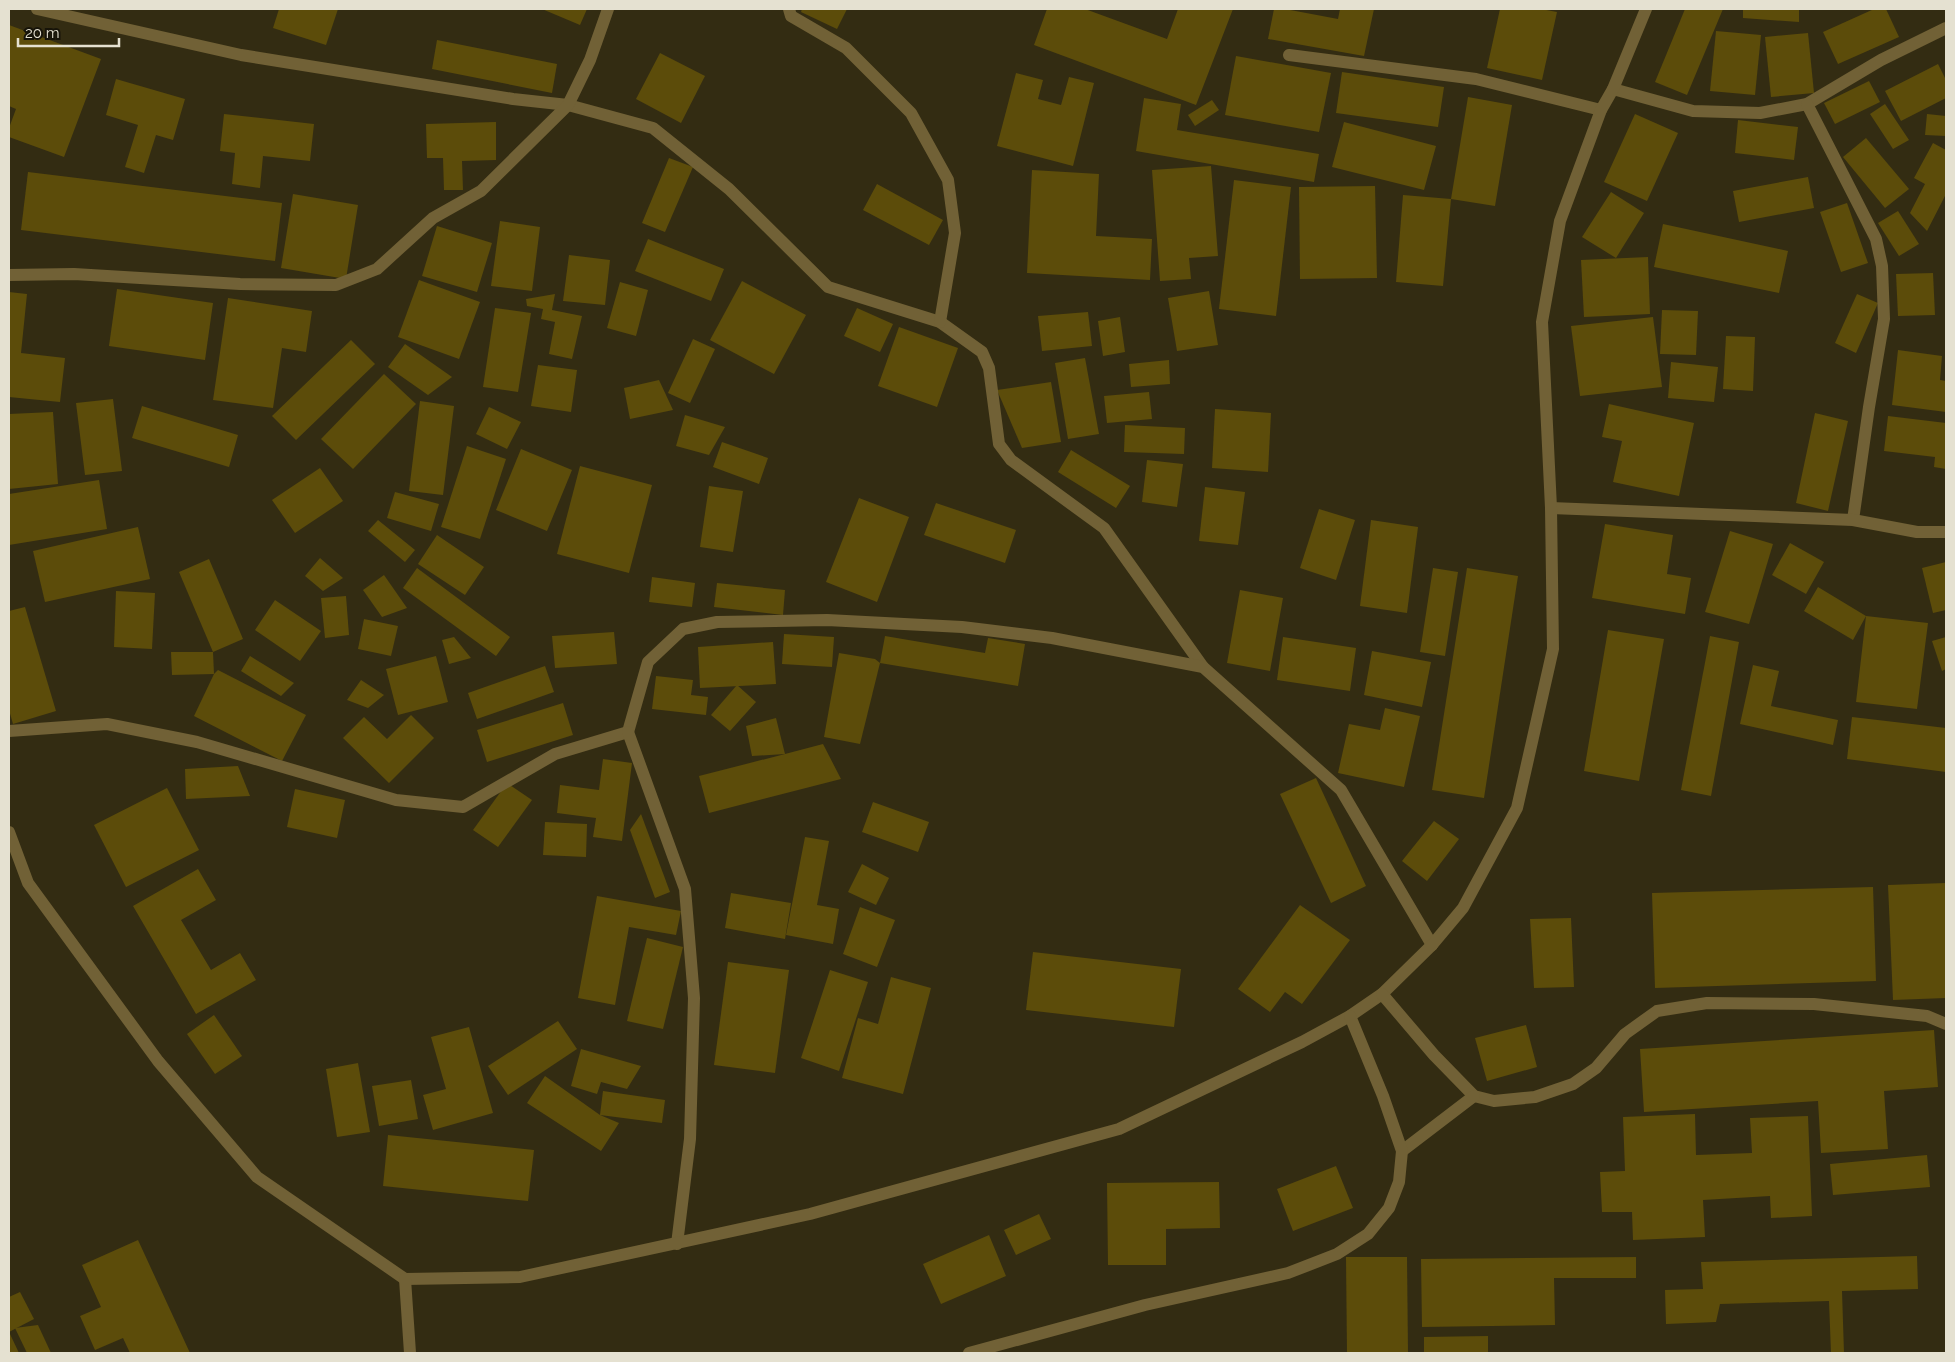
<svg xmlns="http://www.w3.org/2000/svg" width="1955" height="1362" font-family="Raleway,sans-serif">
<style>
.building{fill:#5c4c0a}
.lines{fill:none;stroke-linecap:round;stroke-linejoin:round}
.minor{stroke:#716136;stroke-width:12}
</style>
<rect width="100%" height="100%" fill="#332c12"/>
<g class="building">
<path d="M279 9H338L326 45 273 28Z"/>
<path d="M542 9H587L580 25Z"/>
<path d="M802 9H847L837 29 801 12Z"/>
<path d="M1047 9H1085L1167 39 1178 9H1233L1196 105 1034 45Z"/>
<path d="M1274 9H1285L1338 19 1340 9H1374L1364 56 1268 39Z"/>
<path d="M1500 9H1541L1557 12 1542 80 1487 68Z"/>
<path d="M1685 9H1723L1687 95 1655 82Z"/>
<path d="M1743 9H1799V22L1743 18Z"/>
<path d="M1874 9H1886L1899 37 1838 64 1823 32Z"/>
<path d="M9 25 101 59 64 157 9 137V128L16 109 9 106Z"/>
<path d="M1716 31 1761 35 1755 95 1710 91Z"/>
<path d="M1808 33 1814 93 1771 97 1765 37Z"/>
<path d="M437 40 557 64 552 93 432 69Z"/>
<path d="M660 53 705 76 681 123 636 99Z"/>
<path d="M1236 56 1331 73 1319 132 1225 115Z"/>
<path d="M1938 64 1946 80V98L1901 121 1885 91Z"/>
<path d="M1342 72 1444 87 1438 127 1336 113Z"/>
<path d="M1016 73 1043 80 1038 99 1061 105 1069 77 1094 83 1073 166 997 146Z"/>
<path d="M116 79 185 99 173 140 156 135 144 173 125 167 138 125 106 115Z"/>
<path d="M1869 81 1880 102 1835 124 1824 103Z"/>
<path d="M1468 97 1512 105 1495 206 1451 199Z"/>
<path d="M1144 98 1181 104 1177 130 1319 154 1314 182 1136 151Z"/>
<path d="M1212 100 1219 110 1195 126 1188 115Z"/>
<path d="M1885 104 1909 140 1893 149 1870 114Z"/>
<path d="M224 114 314 124 310 161 263 156 260 188 232 184 235 153 220 151Z"/>
<path d="M1635 114 1678 133 1647 201 1604 182Z"/>
<path d="M1927 114 1946 116V136L1925 135Z"/>
<path d="M1738 120 1798 127 1794 160 1735 153Z"/>
<path d="M496 122V160L462 161 463 190H444L443 158H427L426 124Z"/>
<path d="M1344 122 1436 146 1424 190 1332 167Z"/>
<path d="M1866 138 1909 189 1885 208 1843 157Z"/>
<path d="M1933 143 1946 150V194L1927 231 1910 213 1925 184 1914 178Z"/>
<path d="M669 158 693 167 665 232 642 223Z"/>
<path d="M1211 166 1218 256 1189 258 1191 279 1160 281 1152 170Z"/>
<path d="M1032 170 1099 174 1096 236 1152 239 1150 280 1027 273Z"/>
<path d="M28 172 282 203 275 261 21 230Z"/>
<path d="M1808 177 1814 208 1739 222 1733 191Z"/>
<path d="M1234 180 1291 187 1276 316 1219 309Z"/>
<path d="M877 184 943 220 929 245 863 210Z"/>
<path d="M1375 186 1377 278 1300 279 1299 187Z"/>
<path d="M1611 192 1644 213 1616 258 1582 237Z"/>
<path d="M293 194 358 205 346 279 281 268Z"/>
<path d="M1403 195 1451 199 1443 286 1396 282Z"/>
<path d="M1847 203 1868 263 1841 272 1820 212Z"/>
<path d="M1898 211 1919 244 1899 256 1878 223Z"/>
<path d="M500 221 540 227 532 291 491 286Z"/>
<path d="M1663 224 1788 251 1779 293 1654 267Z"/>
<path d="M437 226 492 243 477 292 422 276Z"/>
<path d="M648 239 724 269 711 301 635 271Z"/>
<path d="M569 255 610 260 605 305 563 301Z"/>
<path d="M1648 257 1650 314 1584 317 1581 260Z"/>
<path d="M1933 273 1935 315 1898 316 1896 274Z"/>
<path d="M419 280 480 302 459 359 398 337Z"/>
<path d="M742 281 806 315 774 374 710 340Z"/>
<path d="M620 282 648 290 636 336 607 328Z"/>
<path d="M117 289 213 303 205 360 109 346Z"/>
<path d="M1209 291 1218 345 1177 351 1168 298Z"/>
<path d="M9 292 27 294 21 353 65 358 60 402 9 397Z"/>
<path d="M555 294 552 310 582 316 572 359 549 354 555 322 541 319 543 309 527 306 526 299Z"/>
<path d="M1857 294 1878 303 1856 353 1835 343Z"/>
<path d="M228 298 312 311 306 352 282 348 273 408 213 400Z"/>
<path d="M495 308 531 313 518 392 483 387Z"/>
<path d="M857 308 893 324 880 352 844 336Z"/>
<path d="M1662 310 1698 311 1696 355 1660 354Z"/>
<path d="M1088 312 1092 346 1042 351 1038 316Z"/>
<path d="M1120 317 1125 352 1103 356 1098 321Z"/>
<path d="M1653 317 1662 387 1580 396 1571 326Z"/>
<path d="M899 327 958 348 937 407 878 386Z"/>
<path d="M1726 336 1755 337 1753 391 1723 389Z"/>
<path d="M693 339 715 349 690 403 668 393Z"/>
<path d="M351 340 375 364 296 440 272 416Z"/>
<path d="M405 344 452 377 428 395 388 367Z"/>
<path d="M1898 350 1942 356 1940 380 1946 381V412L1892 405Z"/>
<path d="M1085 358 1099 434 1068 439 1055 363Z"/>
<path d="M1169 360 1170 384 1131 387 1129 364Z"/>
<path d="M1671 362 1718 367 1714 402 1668 398Z"/>
<path d="M538 365 577 370 571 412 531 406Z"/>
<path d="M384 374 416 404 353 469 321 439Z"/>
<path d="M659 380 673 410 630 419 624 388Z"/>
<path d="M1051 382 1061 442 1022 448 997 390Z"/>
<path d="M1149 392 1152 419 1107 423 1104 396Z"/>
<path d="M113 399 122 471 85 475 76 403Z"/>
<path d="M420 401 454 406 443 495 409 491Z"/>
<path d="M1609 404 1694 423 1679 496 1613 482 1622 441 1602 437Z"/>
<path d="M142 406 238 435 229 467 132 438Z"/>
<path d="M489 407 521 422 507 449 476 434Z"/>
<path d="M1215 409 1271 413 1268 472 1212 468Z"/>
<path d="M53 412 58 484 9 489V414Z"/>
<path d="M1815 413 1848 421 1828 511 1796 503Z"/>
<path d="M685 415 725 427 709 455 676 446Z"/>
<path d="M1888 416 1946 423V469L1934 467 1935 457 1884 451Z"/>
<path d="M1125 425 1185 428 1184 454 1124 452Z"/>
<path d="M722 442 768 458 759 484 713 467Z"/>
<path d="M467 446 506 459 480 539 441 527Z"/>
<path d="M521 449 572 470 547 531 496 510Z"/>
<path d="M1071 450 1130 486 1116 508 1058 472Z"/>
<path d="M1147 460 1183 464 1177 507 1142 502Z"/>
<path d="M580 466 652 485 629 573 557 554Z"/>
<path d="M320 468 343 501 295 533 272 500Z"/>
<path d="M99 480 107 529 9 545V494Z"/>
<path d="M709 486 743 491 733 552 700 547Z"/>
<path d="M1205 487 1245 492 1238 545 1199 541Z"/>
<path d="M395 492 439 504 431 531 387 518Z"/>
<path d="M859 498 909 517 877 602 826 582Z"/>
<path d="M936 503 1016 530 1005 563 924 535Z"/>
<path d="M1319 509 1355 520 1336 580 1300 568Z"/>
<path d="M378 520 415 550 405 562 368 531Z"/>
<path d="M1371 520 1418 527 1407 613 1360 606Z"/>
<path d="M1605 524 1673 535 1667 574 1691 578 1685 614 1592 598Z"/>
<path d="M138 527 150 579 45 602 33 551Z"/>
<path d="M1730 531 1773 544 1749 624 1705 612Z"/>
<path d="M437 535 484 567 465 595 418 564Z"/>
<path d="M1790 543 1824 562 1806 594 1772 575Z"/>
<path d="M320 558 343 578 323 591 305 576Z"/>
<path d="M209 559 243 639 213 652 179 572Z"/>
<path d="M1946 562V610L1933 613 1922 568Z"/>
<path d="M417 568 510 637 496 656 403 588Z"/>
<path d="M1433 568 1458 572 1445 656 1420 652Z"/>
<path d="M1467 568 1518 576 1484 798 1432 790Z"/>
<path d="M384 575 407 608 382 617 363 590Z"/>
<path d="M652 577 695 583 692 607 649 602Z"/>
<path d="M717 583 785 590 783 615 714 607Z"/>
<path d="M1818 587 1866 616 1928 623 1917 709 1856 702 1866 616 1853 640 1804 611Z"/>
<path d="M1240 590 1283 598 1270 671 1227 663Z"/>
<path d="M116 591 155 593 152 649 114 647Z"/>
<path d="M346 596 349 635 325 638 321 598Z"/>
<path d="M275 600 321 631 300 661 255 630Z"/>
<path d="M25 607 56 711 13 724 9 710V611Z"/>
<path d="M364 619 398 626 391 656 358 649Z"/>
<path d="M1608 630 1664 639 1639 781 1584 771Z"/>
<path d="M614 632 617 664 555 668 552 636Z"/>
<path d="M784 634 834 637 832 667 782 664Z"/>
<path d="M885 636 985 653 988 638 1025 644 1018 686 880 663Z"/>
<path d="M1710 636 1739 642 1711 796 1681 790Z"/>
<path d="M454 637 471 658 449 664 442 640Z"/>
<path d="M1283 637 1356 648 1350 691 1277 680Z"/>
<path d="M1946 637V669L1942 671 1932 641Z"/>
<path d="M773 642 776 684 700 688 698 647Z"/>
<path d="M1372 651 1431 662 1422 707 1364 695Z"/>
<path d="M171 652H213L214 674 172 675Z"/>
<path d="M839 653 875 659 880 663 860 744 824 737Z"/>
<path d="M250 656 294 683 281 696 241 671Z"/>
<path d="M436 656 448 702 398 715 386 669Z"/>
<path d="M1753 665 1779 671 1771 706 1838 720 1833 745 1740 724Z"/>
<path d="M545 666 554 692 477 719 468 693Z"/>
<path d="M218 670 306 715 282 761 194 716 214 674Z"/>
<path d="M656 676 693 680 691 695 708 697 706 715 652 709Z"/>
<path d="M361 680 384 695 368 708 347 700Z"/>
<path d="M737 685 756 702 730 731 711 715Z"/>
<path d="M563 703 573 735 487 762 477 730Z"/>
<path d="M1385 708 1420 716 1404 787 1338 773 1349 724 1380 730Z"/>
<path d="M411 715 434 738 389 783 343 738 364 717 387 739Z"/>
<path d="M1852 717 1946 728V772L1847 759Z"/>
<path d="M776 718 785 754 823 744 841 779 709 813 699 776 785 754 752 756 746 726Z"/>
<path d="M603 759 632 763 622 841 593 837 596 818 557 813 560 785 599 790Z"/>
<path d="M238 766 250 796 186 799 185 769Z"/>
<path d="M1316 778 1366 886 1331 903 1280 794Z"/>
<path d="M507 783 532 800 498 847 473 830Z"/>
<path d="M167 788 199 850 126 887 94 825Z"/>
<path d="M295 789 345 800 337 838 287 827Z"/>
<path d="M873 802 929 822 918 852 862 832Z"/>
<path d="M641 814 670 892 655 898 630 830Z"/>
<path d="M1434 821 1459 839 1427 881 1402 861Z"/>
<path d="M545 822 587 824 586 857 543 855Z"/>
<path d="M805 837 829 841 817 905 839 909 833 944 786 935Z"/>
<path d="M862 864 889 878 876 905 848 892Z"/>
<path d="M198 869 216 900 181 920 211 970 240 953 256 980 196 1014 133 906Z"/>
<path d="M1946 883V998L1893 1000 1888 885Z"/>
<path d="M1873 887 1876 981 1655 988 1652 893Z"/>
<path d="M731 893 791 903 785 939 725 928Z"/>
<path d="M597 896 681 911 676 935 629 927 615 1005 578 998Z"/>
<path d="M1300 905 1350 940 1302 1004 1285 992 1270 1012 1238 989Z"/>
<path d="M860 907 895 920 877 967 843 954Z"/>
<path d="M1571 918 1574 987 1534 988 1530 919Z"/>
<path d="M647 938 683 947 663 1029 627 1021Z"/>
<path d="M1033 952 1181 969 1174 1027 1026 1010Z"/>
<path d="M728 962 789 970 775 1073 714 1065Z"/>
<path d="M830 970 868 982 839 1071 801 1058Z"/>
<path d="M891 977 931 988 903 1094 842 1078 858 1018 878 1024Z"/>
<path d="M214 1015 242 1056 215 1074 187 1034Z"/>
<path d="M558 1021 577 1049 508 1095 488 1066Z"/>
<path d="M1526 1025 1537 1067 1487 1081 1475 1038Z"/>
<path d="M469 1027 493 1113 433 1130 423 1095 446 1089 431 1037Z"/>
<path d="M1934 1030 1938 1087 1884 1091 1888 1149 1821 1153 1818 1101 1644 1112 1640 1049Z"/>
<path d="M581 1049 641 1066 627 1089 601 1082 597 1094 571 1086Z"/>
<path d="M358 1063 370 1132 337 1137 326 1069Z"/>
<path d="M545 1076 600 1115 603 1091 665 1100 662 1123 600 1115 619 1123 601 1151 527 1103Z"/>
<path d="M411 1080 418 1119 379 1126 372 1086Z"/>
<path d="M1695 1114 1696 1155 1752 1153 1750 1118 1808 1116 1812 1216 1771 1218 1770 1196 1703 1200 1705 1237 1633 1240 1632 1212H1602L1600 1172 1625 1171 1623 1117Z"/>
<path d="M388 1135 534 1150 528 1201 383 1186Z"/>
<path d="M1927 1155 1930 1187 1833 1195 1830 1164Z"/>
<path d="M1336 1166 1353 1208 1293 1231 1277 1189Z"/>
<path d="M1219 1182 1220 1228 1166 1229V1265H1108L1107 1183Z"/>
<path d="M1039 1214 1051 1239 1016 1255 1004 1230Z"/>
<path d="M989 1235 1006 1276 941 1304 923 1264Z"/>
<path d="M138 1240 190 1353H130L123 1338 95 1350 80 1316 101 1307 82 1265Z"/>
<path d="M1917 1256 1918 1289 1842 1291 1844 1353H1831L1829 1301 1720 1304 1716 1322 1666 1324 1665 1290 1703 1289 1701 1262Z"/>
<path d="M1346 1257H1407L1408 1353H1347Z"/>
<path d="M1636 1257V1278H1554L1555 1325 1422 1327 1421 1259Z"/>
<path d="M20 1292 34 1319 9 1332V1297Z"/>
<path d="M38 1325 51 1353H27L15 1328Z"/>
<path d="M9 1332 19 1353H9Z"/>
<path d="M1488 1336V1353H1424V1337Z"/>
</g>
<g class="lines">
<g class="minor">
<path d="M37 9 241 55 513 99 568 105 653 128 729 189 828 287 940 322 982 352 989 368 999 444 1011 460 1104 528 1203 667"/>
<path d="M789 9 791 16 846 48 911 113 948 180 955 233 940 322"/>
<path d="M1289 55 1476 79 1601 110"/>
<path d="M1613 89 1693 111 1760 113 1807 104 1881 60 1946 28"/>
<path d="M1807 104 1876 239 1882 266 1884 319 1869 407 1853 520"/>
<path d="M9 275 74 274 240 284 336 285 377 269 433 218 481 191 568 105 590 60 608 9"/>
<path d="M1551 508 1853 520 1917 532H1946"/>
<path d="M9 731 107 724 197 742 396 800 463 807 555 754 628 732 648 662 683 629 717 622 827 620 962 627 1052 638 1203 667 1341 790 1432 945"/>
<path d="M628 732 685 889 694 998 690 1139 677 1244"/>
<path d="M9 832 28 883 158 1061 257 1177 405 1279 520 1277 810 1214 1119 1129 1302 1042 1350 1016 1382 994 1432 945 1463 908 1517 808 1553 649 1551 508 1542 322 1560 221 1601 110 1613 89 1646 9"/>
<path d="M1382 994 1434 1055 1474 1096 1494 1101 1535 1097 1573 1084 1596 1068 1625 1034 1657 1011 1707 1003 1814 1004 1927 1016 1946 1024"/>
<path d="M1402 1151 1474 1096"/>
<path d="M405 1279 410 1353"/>
<path d="M969 1353 1145 1305 1288 1273 1337 1254 1368 1234 1389 1208 1399 1182 1402 1151 1383 1096 1350 1016"/>
</g>
</g>
<rect width="1955" height="1362" fill="none" stroke="#e5e1d1" stroke-width="20"/>
<path d="M18 38v8h101v-8" fill="none" stroke="#e5e1d1" stroke-width="2.5"/>
<text x="25" y="38" font-size="15" fill="#e5e1d1" stroke="#171409" stroke-width="4" paint-order="stroke">20 m</text>
</svg>
